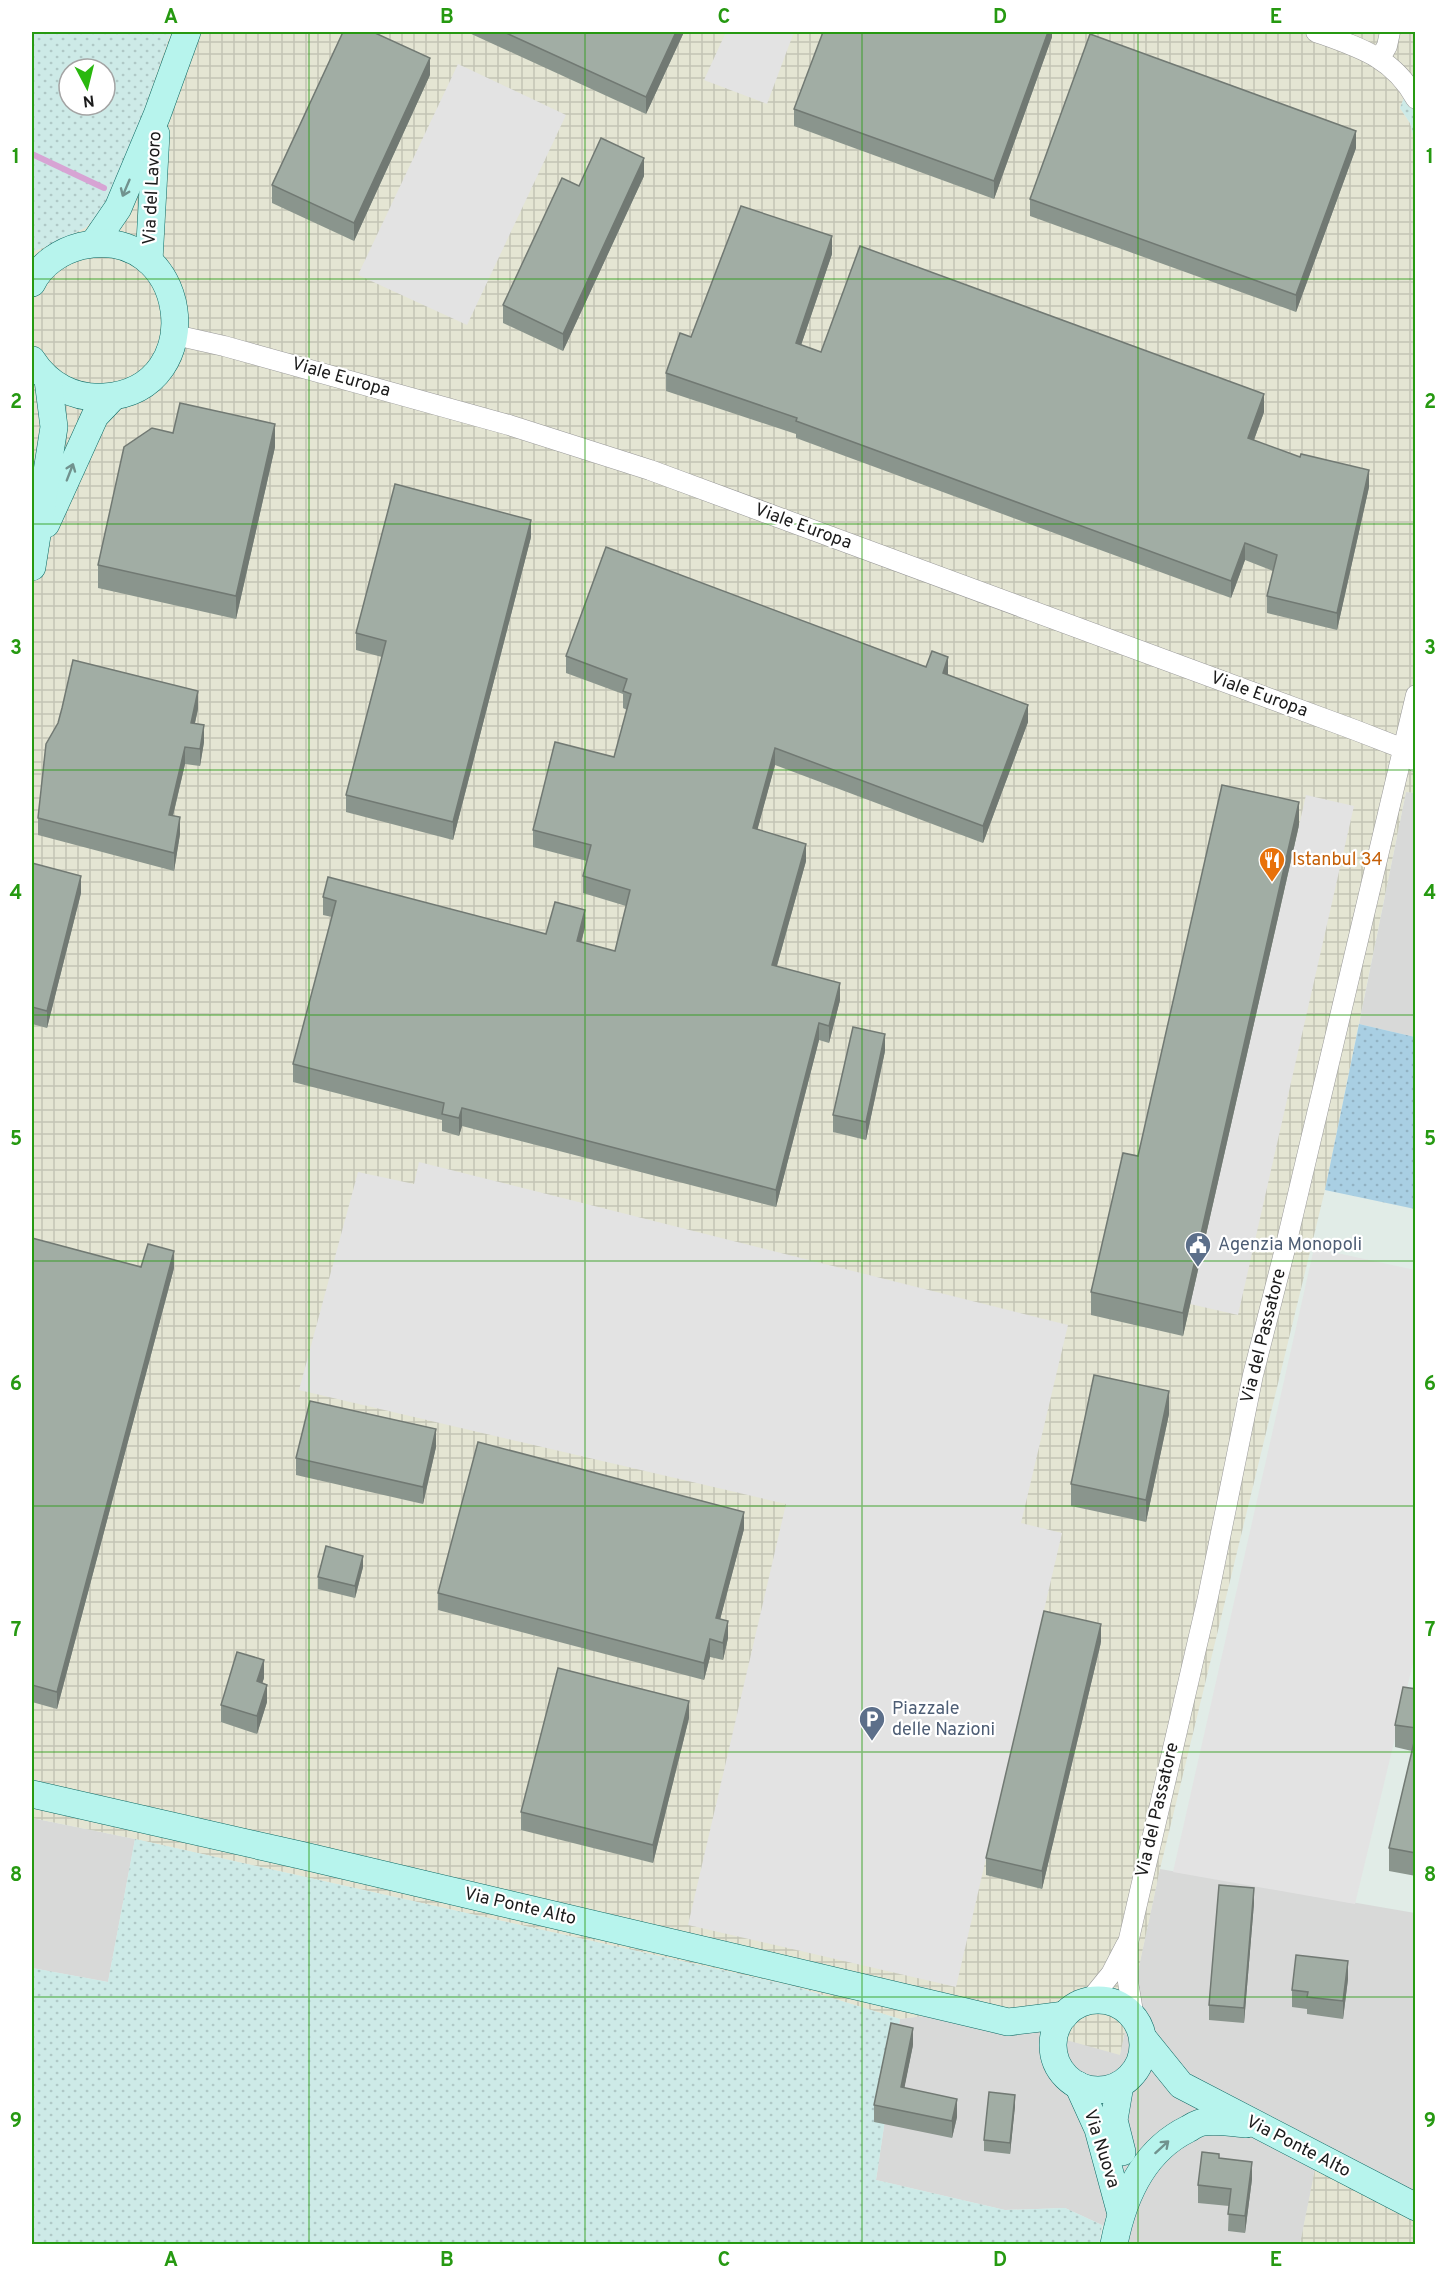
<svg xmlns="http://www.w3.org/2000/svg" width="1447" height="2276" font-family="Overpass,sans-serif">
<style>
.residential{fill:#d8d9d8}
.industrial{fill:url(#industrial-grid)}
.farmland{fill:url(#farmland-dots);fill-rule:evenodd}
.grass{fill:url(#grass-dots)}
.parking{fill:#e3e3e3}
.lines{fill:none;stroke-linecap:round;stroke-linejoin:round}
.stream{stroke:#d7a4d4;stroke-width:6}
.street-casing{stroke:#989898;stroke-width:21}
.secondary-casing{stroke:#0c6863;stroke-width:28}
.street{stroke:#fff;stroke-width:20}
.secondary{stroke:#b7f4ed;stroke-width:27}
.wall{fill:#8a958d}
.shaded-wall{fill:#717973}
.building{fill:#a1ada4;stroke:#717973;stroke-width:1.5}
.oneway{stroke:#71928e}
.grid{fill:none;stroke:#269911;stroke-width:1.5;stroke-opacity:0.55}
.labels{text-anchor:middle;dominant-baseline:central;stroke-width:4.5;stroke-linejoin:round;paint-order:stroke}
.street-label{font-size:18px;fill:#1b1b1b;stroke:#fff}
.food-label{font-size:18px;fill:#c56008;stroke:#fff;text-anchor:start}
.service-label{font-size:18px;fill:#4e5e75;stroke:#fff;text-anchor:start}
.neatline{fill:none;stroke:#269911;stroke-width:2}
.grid-label{font-size:20px;text-anchor:middle;font-weight:bold;fill:#269911}
</style>
<defs>
<pattern id="industrial-grid" width="8" height="8" patternUnits="userSpaceOnUse" patternTransform="scale(1.5)"><rect width="8" height="8" fill="#e4e5d3"/><path d="M0 4h8M4 0v8" fill="none" stroke="#c3c4b5"/></pattern>
<pattern id="farmland-dots" width="8" height="8" patternUnits="userSpaceOnUse" patternTransform="scale(1.5)"><rect width="8" height="8" fill="#cdeae7"/><path d="M2 2h.1M6 6h.1" fill="none" stroke="#afc8c6" stroke-width="1.8" stroke-linecap="round"/></pattern>
<pattern id="grass-dots" width="8" height="8" patternUnits="userSpaceOnUse" patternTransform="scale(1.5)"><rect width="8" height="8" fill="#a9cfe3"/><path d="M2 2h.1M6 6h.1" fill="none" stroke="#91b1c2" stroke-width="1.8" stroke-linecap="round"/></pattern>
</defs>
<rect width="100%" height="100%" fill="#e1ece7"/>
<g class="residential">
<path d="M1406 792 1415 793V1037L1359 1024Z"/>
<path d="M32 1818 135 1839 108 1982 32 1968Z"/>
<path d="M1160 1869 1415 1913V2195L1320 2149 1300 2244H1128L1102 2225 1065 2208 1005 2210 876 2180 900 2019 962 2011 1120 2054Z"/>
</g>
<g class="industrial">
<path d="M171 32H1415V70L1400 108 1410 123 1416 142 1415 793 1406 792 1325 1190 1160 1869 1120 2055 962 2011 900 2019 793 1986 135 1839 32 1818V252L60 241 86 227 103 211 116 191Z"/>
<path d="M1319 2149 1415 2195V2244H1300Z"/>
</g>
<g class="farmland">
<path d="M32 32H171L116 191 103 211 86 227 60 241 32 252ZM69 69H105V105H69Z"/>
<path d="M1415 70V142L1410 123 1400 108Z"/>
<path d="M135 1839 793 1986 900 2019 876 2180 1005 2210 1065 2208 1102 2225 1099 2244H32V1968L108 1982Z"/>
</g>
<path class="grass" d="M1359 1024 1415 1037V1209L1325 1190Z"/>
<g class="parking">
<path d="M726 32H794L767 104 704 80Z"/>
<path d="M458 64 566 115 467 325 358 275Z"/>
<path d="M1306 795 1354 806 1238 1315 1190 1304Z"/>
<path d="M419 1162 1068 1325 1021 1523 1062 1533 956 1987 688 1925 786 1504 299 1390 358 1172 414 1184Z"/>
<path d="M1314 1248 1415 1270V1655L1355 1904 1173 1872Z"/>
</g>
<g class="lines">
<path class="stream" d="M32 154 104 188"/>
<g class="street-casing">
<g id="street">
<path d="M1316 32C1358 47 1393 57 1416 99"/>
<path d="M1380 58 1387 46 1390 32"/>
<path d="M175 335 224 346 509 425 650 470 1355 730 1404 749 1416 762"/>
<path d="M1089 2001 1111 1974 1126 1945"/>
<path d="M1134 2018 1128 1982V1943L1208 1597 1253 1375 1285 1249 1416 695"/>
</g>
</g>
<g class="secondary-casing">
<g id="secondary">
<path d="M94 243 118 208 157 115 187 32"/>
<path d="M149 261 156 134"/>
<path d="M32 283C41 264 61 251 81 246 189 221 213 390 104 397 74 399 48 385 32 360"/>
<path d="M46 524 95 416 113 397"/>
<path d="M32 567 54 427 48 380"/>
<path d="M32 1794 300 1855 1008 2022 1065 2015"/>
<circle cx="1098" cy="2045" r="45"/>
<path d="M1143 2038 1181 2085 1416 2207"/>
<path d="M1078 2085 1098 2129 1121 2214"/>
<path d="M1120 2085 1114 2120 1122 2152"/>
<path d="M1114 2244C1123 2198 1143 2151 1188 2129 1193 2126 1199 2122 1205 2122 1218 2120 1233 2123 1246 2124"/>
</g>
</g>
<use href="#street" class="street"/>
<use href="#secondary" class="secondary"/>
</g>
<g class="wall">
<path d="M467 32H684L646 114Z"/>
<path d="M1052 32V37L994 199 794 126V109Z"/>
<path d="M430 75 354 241 272 203V185Z"/>
<path d="M1356 148 1296 312 1030 216V199Z"/>
<path d="M644 176 563 351 503 323V305L579 186Z"/>
<path d="M832 254 801 345 821 352 1264 412 1254 440 1369 487 1337 630 1267 613V596L1273 571 1245 560 1231 598 796 438V434L666 391V373L691 337Z"/>
<path d="M173 433 275 447 236 619 98 588V565Z"/>
<path d="M531 537 453 840 346 812V795L382 657 356 650V633Z"/>
<path d="M566 656 948 675 1028 722 983 843 775 765 757 830 806 861 777 966 840 1000 829 1043 819 1040 776 1207 462 1126 459 1136 442 1131V1120L293 1082V1064L332 917 323 915V897L546 934 585 927 581 942 615 951 626 906 583 893V876L587 861 533 847V830L614 757 627 710 623 708V694L566 673Z"/>
<path d="M198 709 195 723 204 742 200 766 185 764 173 816 180 834 174 871 38 835V818Z"/>
<path d="M1299 825 1183 1336 1091 1315V1292L1138 1156Z"/>
<path d="M32 863 81 893 47 1028 32 1024Z"/>
<path d="M885 1051 866 1140 833 1132V1115Z"/>
<path d="M32 1238 141 1267 174 1268 57 1709 32 1702Z"/>
<path d="M1169 1414 1146 1522 1071 1506V1484Z"/>
<path d="M436 1447 423 1504 296 1475V1458Z"/>
<path d="M744 1529 720 1619 728 1638 723 1660 710 1657 704 1680 438 1610V1593Z"/>
<path d="M363 1567 355 1598 318 1589V1577Z"/>
<path d="M1101 1642 1042 1889 986 1875V1858Z"/>
<path d="M264 1678 262 1683 267 1702 257 1734 221 1722V1705Z"/>
<path d="M1416 1689V1876L1389 1871V1848L1412 1751 1395 1747V1725Z"/>
<path d="M689 1718 653 1863 521 1830V1812Z"/>
<path d="M1254 1903 1244 2023 1209 2020V2005Z"/>
<path d="M1348 1979 1343 2019 1307 2014V2009L1292 2007V1990Z"/>
<path d="M913 2045 904 2088 957 2117 952 2138 874 2122V2105Z"/>
<path d="M1015 2106 1010 2154 984 2151V2140Z"/>
<path d="M1219 2158 1252 2179 1245 2233 1228 2231 1229 2206 1198 2203V2185Z"/>
</g>
<g class="shaded-wall">
<path d="M676 32H684L646 114V97Z"/>
<path d="M1048 32H1052V37L994 199V181Z"/>
<path d="M430 58V75L354 241V223Z"/>
<path d="M1356 131V148L1296 312V295Z"/>
<path d="M644 158V176L563 351V334Z"/>
<path d="M832 236V254L796 360V343Z"/>
<path d="M1264 394V412L1248 456V438Z"/>
<path d="M275 424V447L236 619V596Z"/>
<path d="M1369 470V487L1337 630V613Z"/>
<path d="M531 520V537L453 840V822Z"/>
<path d="M1245 543V560L1231 598V581Z"/>
<path d="M948 657V675L943 690V673Z"/>
<path d="M198 691V709L191 740V723Z"/>
<path d="M1028 705V722L983 843V826Z"/>
<path d="M204 725V742L200 766V749Z"/>
<path d="M185 747V764L169 832V815Z"/>
<path d="M775 748V765L753 846V828Z"/>
<path d="M1299 802V825L1183 1336V1313Z"/>
<path d="M180 817V834L174 871V853Z"/>
<path d="M806 844V861L772 983V965Z"/>
<path d="M81 876V893L47 1028V1011Z"/>
<path d="M585 910V927L577 959V941Z"/>
<path d="M840 983V1000L829 1043V1026Z"/>
<path d="M819 1023V1040L776 1207V1190Z"/>
<path d="M885 1034V1051L866 1140V1122Z"/>
<path d="M462 1108V1126L459 1136V1118Z"/>
<path d="M174 1251V1268L57 1709V1692Z"/>
<path d="M1169 1391V1414L1146 1522V1500Z"/>
<path d="M436 1429V1447L423 1504V1487Z"/>
<path d="M744 1512V1529L716 1635V1618Z"/>
<path d="M363 1556V1567L355 1598V1586Z"/>
<path d="M728 1621V1638L723 1660V1643Z"/>
<path d="M1101 1624V1642L1042 1889V1871Z"/>
<path d="M710 1639V1657L704 1680V1663Z"/>
<path d="M264 1660V1678L257 1699V1681Z"/>
<path d="M267 1685V1702L257 1734V1716Z"/>
<path d="M689 1701V1718L653 1863V1845Z"/>
<path d="M1254 1888V1903L1244 2023V2008Z"/>
<path d="M1348 1961V1979L1343 2019V2001Z"/>
<path d="M913 2028V2045L901 2105V2087Z"/>
<path d="M1015 2095V2106L1010 2154V2143Z"/>
<path d="M957 2099V2117L952 2138V2121Z"/>
<path d="M1252 2162V2179L1245 2233V2216Z"/>
</g>
<g class="building">
<path d="M343 32H373L430 58 354 223 272 185Z"/>
<path d="M504 32H676L646 97Z"/>
<path d="M823 32H1048L994 181 794 109Z"/>
<path d="M1090 34 1356 131 1296 295 1030 199Z"/>
<path d="M601 138 644 158 563 334 503 305 562 178 579 186Z"/>
<path d="M741 206 832 236 796 343 821 352 860 246 1264 394 1248 438 1300 457 1301 454 1369 470 1337 613 1267 596 1277 555 1245 543 1231 581 796 421 797 418 666 373 680 333 691 337Z"/>
<path d="M180 403 275 424 236 596 98 565 124 447 152 428 173 433Z"/>
<path d="M395 484 531 520 453 822 346 795 386 641 356 633Z"/>
<path d="M606 547 926 667 932 651 948 657 943 673 1028 705 983 826 775 748 753 828 806 844 772 965 840 983 829 1026 819 1023 776 1190 462 1108 459 1118 442 1114 444 1103 293 1064 336 901 323 897 328 877 546 934 555 902 585 910 577 941 615 951 630 890 583 876 591 845 533 830 555 742 614 757 631 694 623 691 627 679 566 656Z"/>
<path d="M73 660 198 691 191 723 204 725 200 749 185 747 169 815 180 817 174 853 38 818 46 744 58 723 62 708Z"/>
<path d="M1222 785 1299 802 1183 1313 1091 1292 1123 1153 1138 1156Z"/>
<path d="M32 863 81 876 47 1011 32 1007Z"/>
<path d="M853 1027 885 1034 866 1122 833 1115Z"/>
<path d="M32 1238 141 1267 148 1244 174 1251 57 1692 32 1685Z"/>
<path d="M1094 1375 1169 1391 1146 1500 1071 1484Z"/>
<path d="M310 1401 436 1429 423 1487 296 1458Z"/>
<path d="M478 1442 744 1512 716 1618 728 1621 723 1643 710 1639 704 1663 438 1593Z"/>
<path d="M326 1546 363 1556 355 1586 318 1577Z"/>
<path d="M1044 1611 1101 1624 1042 1871 986 1858Z"/>
<path d="M237 1652 264 1660 257 1681 267 1685 257 1716 221 1705Z"/>
<path d="M558 1668 689 1701 653 1845 521 1812Z"/>
<path d="M1403 1687 1416 1689V1728L1395 1725Z"/>
<path d="M1416 1734V1853L1389 1848Z"/>
<path d="M1219 1885 1254 1888 1244 2008 1209 2005Z"/>
<path d="M1296 1955 1348 1961 1343 2001 1307 1997 1308 1992 1292 1990Z"/>
<path d="M891 2023 913 2028 901 2087 957 2099 952 2121 874 2105Z"/>
<path d="M989 2092 1015 2095 1010 2143 984 2140Z"/>
<path d="M1202 2152 1219 2154V2158L1252 2162 1245 2216 1228 2214 1231 2189 1198 2185Z"/>
</g>
<defs><path id="oneway-shaft" d="M-6 0H5M1.5-3L5.5 0L1.5 3" fill="none" stroke-width="1.6" stroke-linecap="round" stroke-linejoin="round" transform="scale(1.5)"/></defs>
<g class="oneway">
<use href="#oneway-shaft" transform="translate(126 188) rotate(113)"/>
<use href="#oneway-shaft" transform="translate(70 472) rotate(-69)"/>
<use href="#oneway-shaft" transform="translate(1162 2147) rotate(-42)"/>
</g>
<path class="grid" d="M309 32V2244M585 32V2244M862 32V2244M1138 32V2244M32 279H1416M32 524H1416M32 770H1416M32 1015H1416M32 1261H1416M32 1506H1416M32 1752H1416M32 1997H1416"/>
<defs>
<g id="restaurant-pin" transform="scale(1.35)"><path d="M0 17L-7.5 6A9.5 9.5 0 1 1 7.5 6Z" fill="#e8710a" stroke="#fff"/><path d="M-5-6h1v4h1v-4h1v4h1v-4h1v5L-1.5 .5V6h-2V.5L-5-1ZM5-6V6H3V1.5H1.5Q1.5-4 5-6Z" fill="#fff"/></g>
<g id="civic-pin" transform="scale(1.35)"><path d="M0 17L-7.5 6A9.5 9.5 0 1 1 7.5 6Z" fill="#5c6f8a" stroke="#fff"/><path d="M-.6-6.5H3V-4.5H.6V-3L4-1V1h2V6H-6V1h2V-1L-.6-3ZM-1.2 2.5V6h2.4V2.5Z" fill="#fff"/></g>
<g id="parking-pin" transform="scale(1.35)"><path d="M0 17L-7.5 6A9.5 9.5 0 1 1 7.5 6Z" fill="#5c6f8a" stroke="#fff"/><path d="M-3.5-5.5H1a3.5 3.5 0 0 1 0 7H-1V5.5H-3.5ZM-1-3.4V-.6H.8a1.4 1.4 0 0 0 0-2.8Z" fill="#fff"/></g>
</defs>
<g fill-rule="evenodd">
<use href="#restaurant-pin" x="1272" y="860"/>
<use href="#civic-pin" x="1198" y="1245"/>
<use href="#parking-pin" x="872" y="1719"/>
</g>
<g class="labels">
<g class="street-label">
<text transform="translate(153 188) rotate(-87)">Via del Lavoro</text>
<text transform="translate(341 378) rotate(16)">Viale Europa</text>
<text transform="translate(803 527) rotate(20)">Viale Europa</text>
<text transform="translate(1259 695) rotate(20)">Viale Europa</text>
<text transform="translate(1264 1336) rotate(-76)">Via del Passatore</text>
<text transform="translate(1158 1810) rotate(-77)">Via del Passatore</text>
<text transform="translate(520 1907) rotate(13)">Via Ponte Alto</text>
<text transform="translate(1298 2147) rotate(27)">Via Ponte Alto</text>
<text transform="translate(1101 2149) rotate(72)">Via Nuova</text>
</g>
<g class="food-label">
<text x="1292" y="860">Istanbul 34</text>
</g>
<g class="service-label">
<text x="1218" y="1245">Agenzia Monopoli</text>
<text x="892" y="1709">Piazzale<tspan x="892" dy="21">delle Nazioni</tspan></text>
</g>
</g>
<rect width="1447" height="2276" fill="none" stroke="#ffffff" stroke-width="66"/>
<g transform="translate(87 87) rotate(173)"><circle r="28" fill="#ffffff" stroke="#a4a4a4" stroke-width="1.5"/>
<path d="M0-4.5L10 22L0 15L-10 22Z" fill="#29b80e"/>
<text y="-9" font-size="16" font-weight="bold" text-anchor="middle" fill="#1b1b1b">N</text>
</g>
<rect x="33" y="33" width="1381" height="2210" class="neatline"/>
<g class="grid-label">
<text x="171" y="23">A</text>
<text x="447" y="23">B</text>
<text x="724" y="23">C</text>
<text x="1000" y="23">D</text>
<text x="1276" y="23">E</text>
<text x="16" y="163">1</text>
<text x="1430" y="163">1</text>
<text x="16" y="408">2</text>
<text x="1430" y="408">2</text>
<text x="16" y="654">3</text>
<text x="1430" y="654">3</text>
<text x="16" y="899">4</text>
<text x="1430" y="899">4</text>
<text x="16" y="1145">5</text>
<text x="1430" y="1145">5</text>
<text x="16" y="1390">6</text>
<text x="1430" y="1390">6</text>
<text x="16" y="1636">7</text>
<text x="1430" y="1636">7</text>
<text x="16" y="1881">8</text>
<text x="1430" y="1881">8</text>
<text x="16" y="2127">9</text>
<text x="1430" y="2127">9</text>
<text x="171" y="2266">A</text>
<text x="447" y="2266">B</text>
<text x="724" y="2266">C</text>
<text x="1000" y="2266">D</text>
<text x="1276" y="2266">E</text>
</g>
</svg>
